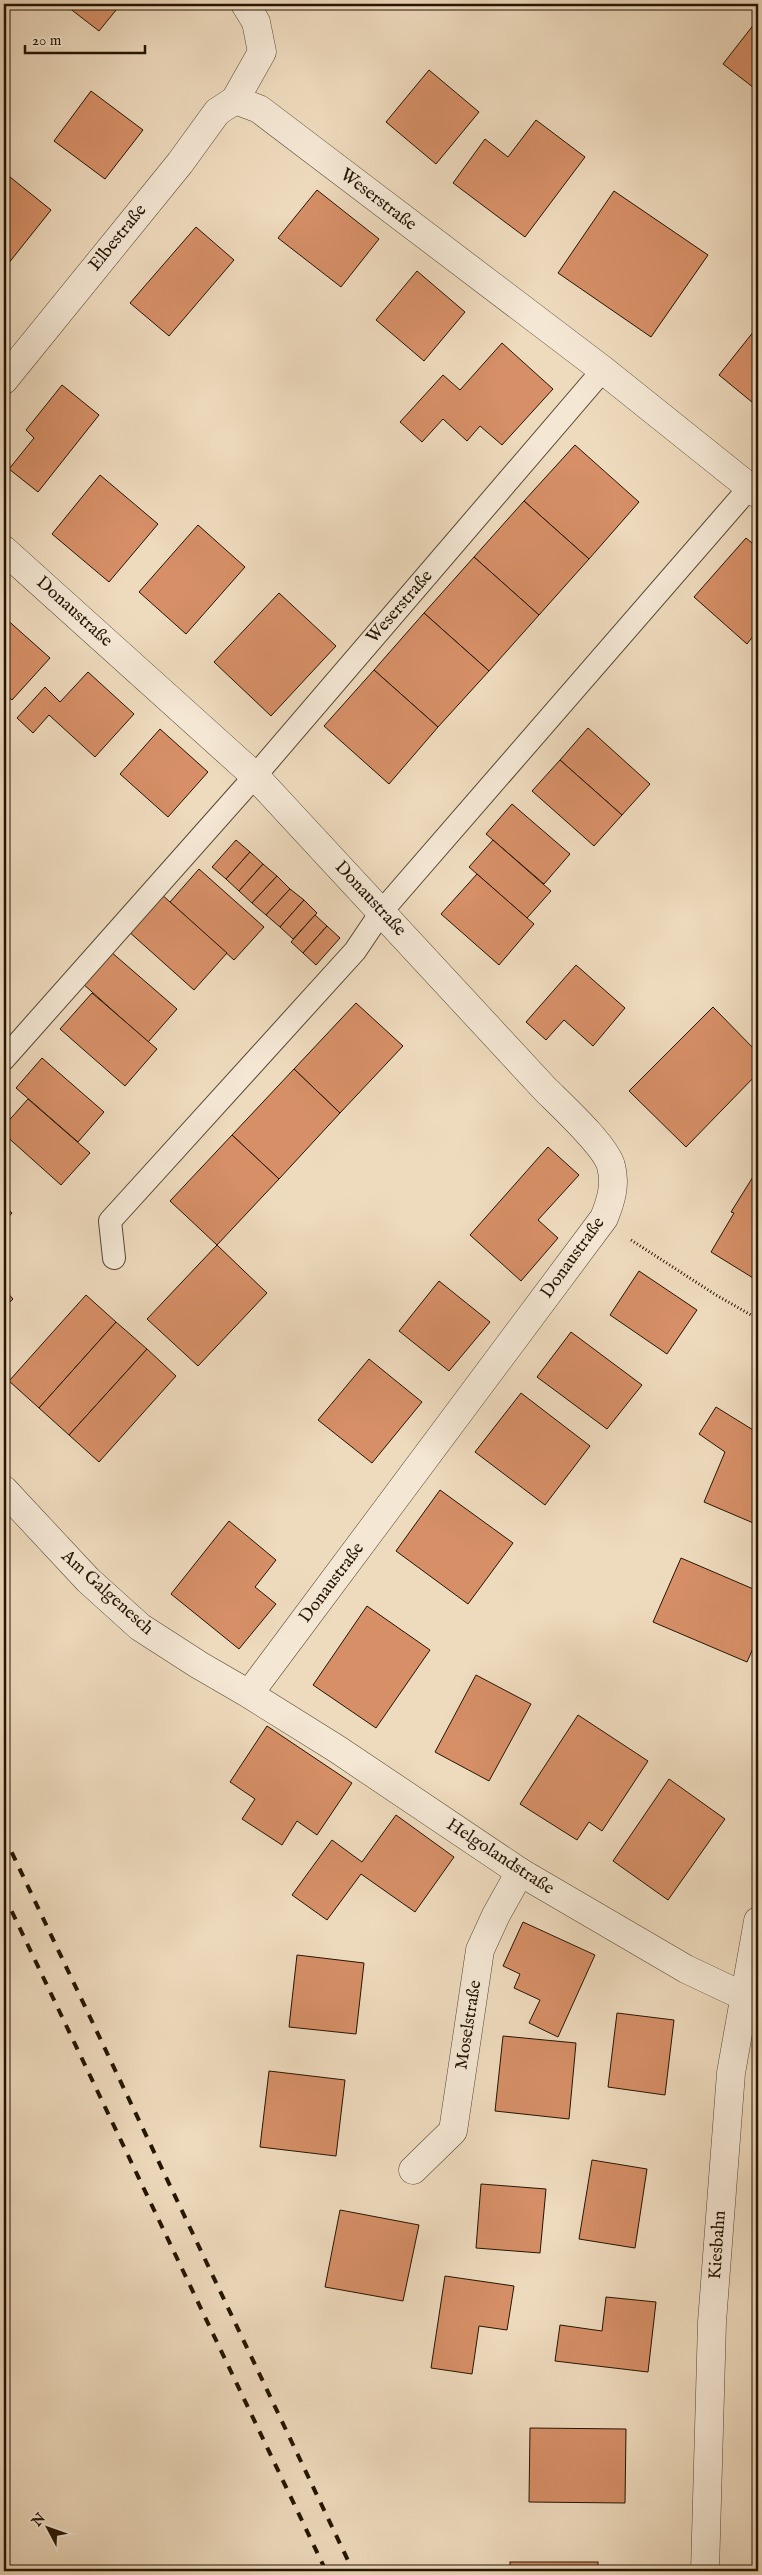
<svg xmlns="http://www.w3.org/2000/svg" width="762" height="2575" font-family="'IM FELL English',serif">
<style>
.building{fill:#d68f67;stroke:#241502}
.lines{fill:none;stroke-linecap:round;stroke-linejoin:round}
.lane-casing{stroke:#564631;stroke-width:24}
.street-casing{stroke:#564631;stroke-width:29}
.path{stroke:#241502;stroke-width:3;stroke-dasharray:1 2.5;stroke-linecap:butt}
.lane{stroke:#f4e7d4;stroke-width:22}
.street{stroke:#f4e7d4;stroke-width:28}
.rail{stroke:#241502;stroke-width:4;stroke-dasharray:9 9;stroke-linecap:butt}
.labels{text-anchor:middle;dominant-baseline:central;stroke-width:4;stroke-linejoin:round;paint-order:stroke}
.street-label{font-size:18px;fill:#241502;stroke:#f4e7d4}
</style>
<rect width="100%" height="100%" fill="#eedabd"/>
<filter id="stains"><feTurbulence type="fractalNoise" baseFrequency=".004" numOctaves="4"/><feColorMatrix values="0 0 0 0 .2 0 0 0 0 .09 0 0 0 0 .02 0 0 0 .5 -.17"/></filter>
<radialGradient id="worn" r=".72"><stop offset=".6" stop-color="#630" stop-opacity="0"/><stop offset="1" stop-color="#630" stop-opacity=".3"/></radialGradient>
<g class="building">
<path d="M64 4H121L99 31Z"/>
<path d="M758 19V91L723 64Z"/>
<path d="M429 70 479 112 436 164 386 122Z"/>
<path d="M91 91 143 130 105 179 54 141Z"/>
<path d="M536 120 585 157 525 237 453 183 485 139 508 157Z"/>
<path d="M5 173 51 210 4 269V174Z"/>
<path d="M317 190 379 239 341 287 278 238Z"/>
<path d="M614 191 708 255 651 337 558 273Z"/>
<path d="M196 227 234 260 169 336 130 303Z"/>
<path d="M417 271 465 312 424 361 376 320Z"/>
<path d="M758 326V407L719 375Z"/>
<path d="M502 343 553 389 502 445 480 426 467 441 443 419 422 442 400 422 443 375 460 390Z"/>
<path d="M62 385 99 415 38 492 9 469 34 438 26 430Z"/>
<path d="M575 445 639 502 589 559 524 501Z"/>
<path d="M100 475 158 524 109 582 52 534Z"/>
<path d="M524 501 589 559 539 615 474 557Z"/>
<path d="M198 525 245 567 186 634 139 592Z"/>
<path d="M746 538 758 548V630L747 644 694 597Z"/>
<path d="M474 557 539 615 489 671 424 613Z"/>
<path d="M279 593 336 646 271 716 214 662Z"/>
<path d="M424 613 489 671 438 727 374 670Z"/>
<path d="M4 617 50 658 12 700 4 693Z"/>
<path d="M374 670 438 727 389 784 324 726Z"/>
<path d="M88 672 134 714 95 757 49 715 33 733 17 718 45 687 60 702Z"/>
<path d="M588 728 650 784 622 815 560 760Z"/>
<path d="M160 729 208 772 168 817 120 774Z"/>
<path d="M560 760 622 815 594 846 532 791Z"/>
<path d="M512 804 570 854 544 884 486 834Z"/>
<path d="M236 840 250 852 226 879 212 867Z"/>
<path d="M493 840 551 891 527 918 469 867Z"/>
<path d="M250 852 263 864 239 891 226 879Z"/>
<path d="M263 864 277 876 252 903 239 891Z"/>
<path d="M199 869 264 927 234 960 170 902Z"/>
<path d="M477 874 534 924 499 965 441 914Z"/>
<path d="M277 876 290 889 266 915 252 903Z"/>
<path d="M290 889 304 900 280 927 266 915Z"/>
<path d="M160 893 227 953 194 990 127 930Z"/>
<path d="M304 900 317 913 293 939 280 927Z"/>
<path d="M315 915 327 926 303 953 291 942Z"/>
<path d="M327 926 340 938 316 965 303 953Z"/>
<path d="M110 951 177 1009 148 1042 82 983Z"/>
<path d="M576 965 625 1008 593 1046 564 1020 546 1040 526 1022Z"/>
<path d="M92 993 157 1049 125 1086 60 1029Z"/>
<path d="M356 1003 403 1046 340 1113 294 1069Z"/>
<path d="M713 1007 758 1053V1073L686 1147 629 1091Z"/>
<path d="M42 1058 104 1112 78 1142 16 1088Z"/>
<path d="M294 1069 340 1113 279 1179 232 1135Z"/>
<path d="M28 1099 90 1153 61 1185 4 1134V1126Z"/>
<path d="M232 1135 279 1179 217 1245 170 1201Z"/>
<path d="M548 1147 579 1175 538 1220 558 1238 521 1281 470 1235Z"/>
<path d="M758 1162V1281L711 1252 734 1213 731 1212 756 1172 753 1171Z"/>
<path d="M4 1206 12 1213 4 1222Z"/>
<path d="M217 1245 267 1293 198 1366 147 1319Z"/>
<path d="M639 1271 697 1310 667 1354 610 1315Z"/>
<path d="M439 1281 490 1322 449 1371 399 1331Z"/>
<path d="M4 1289 13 1299 4 1308Z"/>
<path d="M86 1295 116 1322 39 1408 9 1381Z"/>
<path d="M116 1322 147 1349 69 1435 39 1408Z"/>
<path d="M571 1332 642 1385 607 1429 537 1377Z"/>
<path d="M758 1337V1353L753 1350Z"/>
<path d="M147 1349 176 1376 99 1462 69 1435Z"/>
<path d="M369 1359 422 1402 372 1463 318 1420Z"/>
<path d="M521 1393 590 1446 545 1505 475 1452Z"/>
<path d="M716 1407 758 1433V1458L754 1464 758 1466V1525L704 1502 725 1452 699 1434Z"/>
<path d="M758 1413V1428L753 1425Z"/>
<path d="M440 1490 513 1543 468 1604 396 1551Z"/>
<path d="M229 1521 276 1560 255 1587 276 1604 239 1649 171 1594Z"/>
<path d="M681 1558 758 1591V1637L747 1662 653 1622Z"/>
<path d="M367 1606 430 1650 376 1728 313 1685Z"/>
<path d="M476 1675 531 1704 489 1781 435 1752Z"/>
<path d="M578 1715 648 1761 602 1831 589 1822 577 1840 520 1804Z"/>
<path d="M267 1726 352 1783 317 1835 297 1821 282 1845 242 1819 255 1799 230 1782Z"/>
<path d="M669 1779 725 1819 668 1900 613 1861Z"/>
<path d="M396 1815 454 1857 415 1912 361 1874 327 1920 292 1895 332 1840 362 1862Z"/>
<path d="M523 1922 595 1955 558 2037 529 2023 540 2000 514 1988 520 1974 503 1966Z"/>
<path d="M297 1955 364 1963 356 2034 289 2027Z"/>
<path d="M617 2013 674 2020 665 2095 608 2087Z"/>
<path d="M503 2036 576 2043 569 2119 495 2111Z"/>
<path d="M269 2071 345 2080 336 2156 260 2147Z"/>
<path d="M592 2160 647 2169 635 2248 579 2239Z"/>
<path d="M481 2184 546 2189 540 2253 476 2248Z"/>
<path d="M340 2210 419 2225 403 2301 325 2287Z"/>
<path d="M445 2276 514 2286 507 2330 479 2326 472 2374 431 2368Z"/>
<path d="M606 2297 656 2302 648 2372 555 2361 560 2325 602 2331Z"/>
<path d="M530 2428 626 2429 625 2503 529 2502Z"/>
<rect x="510" y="2562" width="88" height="9"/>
</g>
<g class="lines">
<g class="lane-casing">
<g id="lane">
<path d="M4 1059 255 776 603 370"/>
<path d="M114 1258 110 1221 355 951 382 911 750 487"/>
</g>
</g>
<g class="street-casing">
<g id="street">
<path d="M245 4 256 22 262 52 235 100 259 109 603 370 758 494"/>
<path d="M4 380 180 163 217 112 235 100"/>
<path d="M4 550 255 776 545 1089C561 1105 606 1146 611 1166 616 1184 611 1201 604 1218L249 1694"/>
<path d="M4 1490 88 1580 140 1627 199 1665 249 1694 337 1749 520 1872 686 1969 743 1996 758 2006"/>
<path d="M413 2170 453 2131 480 1950 496 1915 520 1872"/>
<path d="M705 2571 712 2322 731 2073 758 1921"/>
</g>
</g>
<path class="path" d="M631 1240 716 1295 758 1319"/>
<use href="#lane" class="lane"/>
<use href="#street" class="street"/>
<g class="rail">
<path d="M4 1836 353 2571"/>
<path d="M4 1895 326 2571"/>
</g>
</g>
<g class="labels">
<g class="street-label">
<text transform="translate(378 200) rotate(37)">Weserstraße</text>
<text transform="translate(118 238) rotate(-51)">Elbestraße</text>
<text transform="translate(400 607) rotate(-49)">Weserstraße</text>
<text transform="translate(74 612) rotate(42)">Donaustraße</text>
<text transform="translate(370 899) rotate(47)">Donaustraße</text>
<text transform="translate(573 1258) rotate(-54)">Donaustraße</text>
<text transform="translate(332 1583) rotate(-53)">Donaustraße</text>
<text transform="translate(107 1593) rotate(42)">Am Galgenesch</text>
<text transform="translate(500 1857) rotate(33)">Helgolandstraße</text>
<text transform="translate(469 2025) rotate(-81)">Moselstraße</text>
<text transform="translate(718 2245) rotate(-86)">Kiesbahn</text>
</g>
</g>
<rect width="762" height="2575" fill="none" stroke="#eedabd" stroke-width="20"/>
<rect x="5" y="5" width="752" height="2565" fill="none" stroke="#241502" stroke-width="2.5"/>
<rect x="10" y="10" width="742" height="2555" fill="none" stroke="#241502"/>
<g transform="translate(48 2528) rotate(311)" stroke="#f4e7d4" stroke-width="4" paint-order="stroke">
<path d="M0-4L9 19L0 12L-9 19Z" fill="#241502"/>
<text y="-8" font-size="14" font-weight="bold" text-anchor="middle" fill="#241502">N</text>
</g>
<path d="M25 45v8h120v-8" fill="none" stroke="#241502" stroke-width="2.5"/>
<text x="32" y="45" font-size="15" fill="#241502" stroke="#f4e7d4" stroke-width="4" paint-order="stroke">20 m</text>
<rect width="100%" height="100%" filter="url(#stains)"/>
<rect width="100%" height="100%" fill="url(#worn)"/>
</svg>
